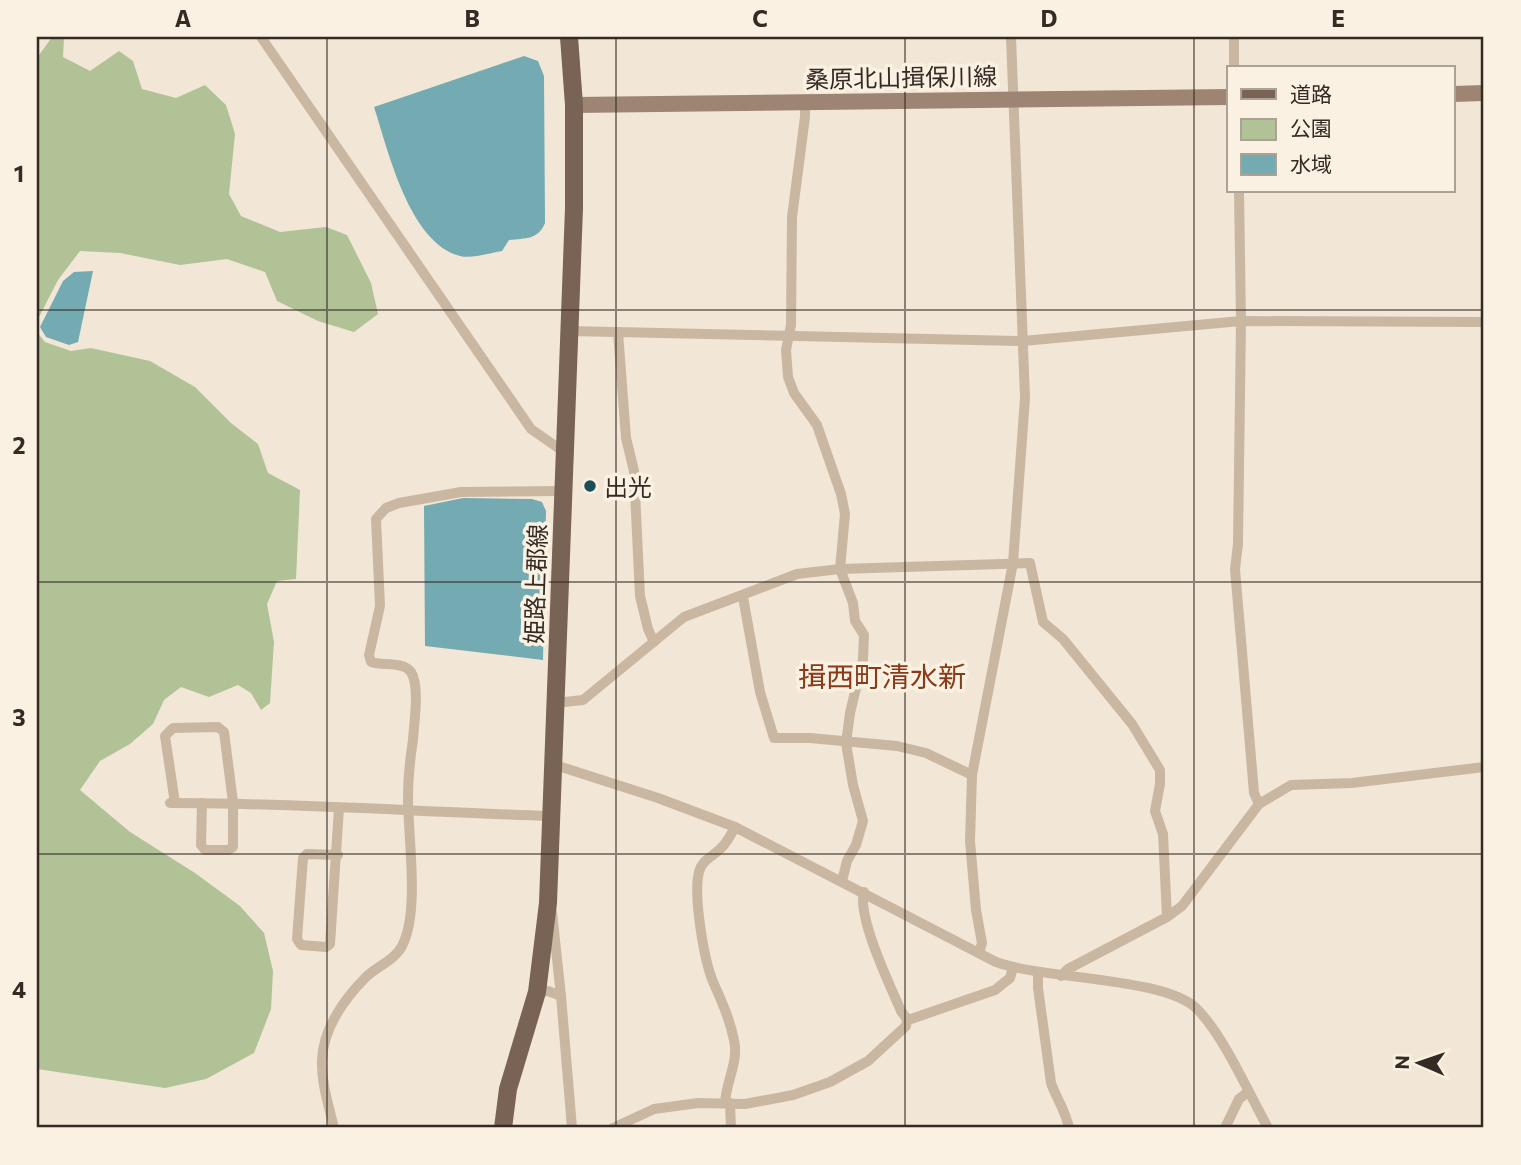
<svg xmlns="http://www.w3.org/2000/svg" width="1521" height="1165" font-family="Commissioner,'Noto Sans JP',sans-serif">
<style>
.green{fill:#b0c296}
.water{fill:#74aab1}
.lines{fill:none;stroke-linecap:round;stroke-linejoin:round}
.street{stroke:#cab7a2;stroke-width:10}
.secondary{stroke:#9e8573;stroke-width:16}
.primary{stroke:#786355;stroke-width:18}
.grid{fill:none;stroke:#352b25;stroke-width:2;stroke-opacity:0.55}
.poi-dot{fill:#185058;stroke:#faf1e2;stroke-width:2.5}
.labels{text-anchor:middle;dominant-baseline:central;stroke-width:7;stroke-linejoin:round;paint-order:stroke}
.street-label{font-size:24px;fill:#352b25;stroke:#faf1e2}
.poi-label{font-size:24px;fill:#352b25;stroke:#faf1e2;text-anchor:start}
.quarter-label{font-size:28px;fill:#883a19;stroke:#faf1e2}
.neatline{fill:none;stroke:#352b25;stroke-width:2.5}
.grid-label{font-size:23px;text-anchor:middle;font-weight:bold;fill:#352b25}
</style>
<rect width="100%" height="100%" fill="#f2e7d6"/>
<g class="green">
<path d="M52 37H64L63 57 90 71 119 51 133 61 142 89 176 98 205 85 226 105 235 134 229 194 241 216 280 232 326 227 347 235 371 283 378 314 354 332 318 321 277 301 265 272 227 259 180 265 120 253 80 251 58 280 37 321V58Z"/>
<path d="M37 332 45 342 71 351 91 348 150 361 195 387 231 423 258 444 268 473 300 490 296 579 277 581 267 604 274 642 270 703 261 710 251 693 238 685 209 697 181 687 164 700 153 724 130 744 100 761 80 790 130 832 195 873 240 906 264 933 273 971 271 1009 254 1053 206 1079 165 1088 37 1069Z"/>
</g>
<g class="water">
<path d="M524 56 538 61 544 76 545 223C538 240 526 238 509 240L502 251C490 253 471 259 460 256 409 243 388 150 374 107Z"/>
<path d="M93 271 78 342 69 345 46 337 40 327 63 281 74 272Z"/>
<path d="M463 498 532 499 542 502 546 511 543 660 425 646 424 506Z"/>
</g>
<g class="lines">
<g class="street">
<path d="M261 37 531 429 564 452"/>
<path d="M1234 37V68"/>
<path d="M805 101V117L792 217 791 325 786 350 788 377 794 393 817 425 841 494 845 514 840 569 853 603 855 621 864 635 863 659 850 713 846 743 853 785 863 821 856 845 847 861 842 881"/>
<path d="M1239 191 1241 321 1238 544 1235 569 1254 793 1259 804"/>
<path d="M569 331 1023 341 1241 321 1484 322"/>
<path d="M618 332 626 438 634 471 640 596 648 629 654 642"/>
<path d="M743 597 760 692 774 738H810L897 746 926 753 972 775"/>
<path d="M555 703 583 700 684 617 797 574 840 569 1030 563 1043 622 1063 639 1132 724 1160 770V784L1155 811 1163 834 1167 917"/>
<path d="M552 764 658 798 735 827 996 962C1046 980 1165 977 1197 1009 1224 1036 1249 1094 1268 1128"/>
<path d="M170 803C297 803 423 812 550 816"/>
<path d="M175 803 165 736 173 728 218 727 224 732 233 802V847L228 850H205L201 845 202 803"/>
<path d="M338 855 307 854 303 858 297 939 301 945 326 947 330 944 339 808"/>
<path d="M864 892C857 917 890 985 901 1011L907 1019H911L995 990 1010 978 1013 968"/>
<path d="M552 912 561 996"/>
<path d="M979 953 982 943 976 910 970 841 972 775 1013 563 1025 398 1011 37"/>
<path d="M1038 973V988L1051 1083C1057 1100 1065 1109 1069 1128"/>
<path d="M1061 976 1068 969 1167 917 1182 906 1259 804 1291 785 1352 783 1484 767"/>
<path d="M537 992 548 991 561 996 572 1128"/>
<path d="M725 1103C726 1081 739 1062 734 1040 730 1020 722 1002 714 984 704 962 693 895 699 872 702 860 712 857 720 849 727 843 731 835 735 827"/>
<path d="M730 1103 731 1128"/>
<path d="M334 1128C329 1106 321 1083 322 1060 323 1029 344 999 366 977 376 967 395 960 402 946 420 912 408 837 408 798 408 779 410 759 413 740 414 723 420 686 411 672 403 661 383 666 371 662L369 655 380 606 376 519 386 508 399 503 461 492 562 491"/>
<path d="M613 1128 654 1109 698 1103 745 1104 793 1095 830 1082 868 1061 906 1026 907 1019"/>
<path d="M1225 1128 1239 1099 1248 1092"/>
</g>
<g class="secondary">
<path d="M1453 94 1484 93"/>
<path d="M574 105 1229 97"/>
</g>
<path class="primary" d="M503 1128 508 1089 537 992 548 903 574 208V105L569 37"/>
</g>
<path class="grid" d="M327 37V1128M616 37V1128M905 37V1128M1194 37V1128M37 310H1484M37 582H1484M37 854H1484"/>
<circle class="poi-dot" cx="590" cy="486" r="7"/>
<g class="labels">
<g class="street-label">
<text transform="translate(901 77) rotate(-1)">桑原北山揖保川線</text>
<text transform="translate(535 584) rotate(-88)">姫路上郡線</text>
</g>
<g class="poi-label">
<text x="604" y="486">出光</text>
</g>
<g class="quarter-label">
<text x="882" y="676">揖西町清水新</text>
</g>
</g>
<rect width="1521" height="1165" fill="none" stroke="#faf1e2" stroke-width="77"/>
<rect x="1227" y="66" width="228" height="126" fill="#faf1e2" stroke="#aba296" stroke-width="2"/>
<rect x="1241" y="89" width="35" height="10" fill="#786355" stroke="#aba296" stroke-width="2"/>
<text x="1290" y="102" font-size="21" fill="#352b25">道路</text>
<rect x="1241" y="119" width="35" height="21" fill="#b0c296" stroke="#aba296" stroke-width="2"/>
<text x="1290" y="136" font-size="21" fill="#352b25">公園</text>
<rect x="1241" y="154" width="35" height="21" fill="#74aab1" stroke="#aba296" stroke-width="2"/>
<text x="1290" y="172" font-size="21" fill="#352b25">水域</text>
<g transform="translate(1419 1063) rotate(272)" stroke="#faf1e2" stroke-width="5" paint-order="stroke">
<path d="M0-5L12 26L0 18L-12 26Z" fill="#352b25"/>
<text y="-10" font-size="19" font-weight="bold" text-anchor="middle" fill="#352b25">N</text>
</g>
<rect x="38" y="38" width="1444" height="1088" class="neatline"/>
<g class="grid-label">
<text x="183" y="27">A</text>
<text x="472" y="27">B</text>
<text x="760" y="27">C</text>
<text x="1049" y="27">D</text>
<text x="1338" y="27">E</text>
<text x="19" y="182">1</text>
<text x="19" y="454">2</text>
<text x="19" y="726">3</text>
<text x="19" y="998">4</text>
</g>
</svg>
